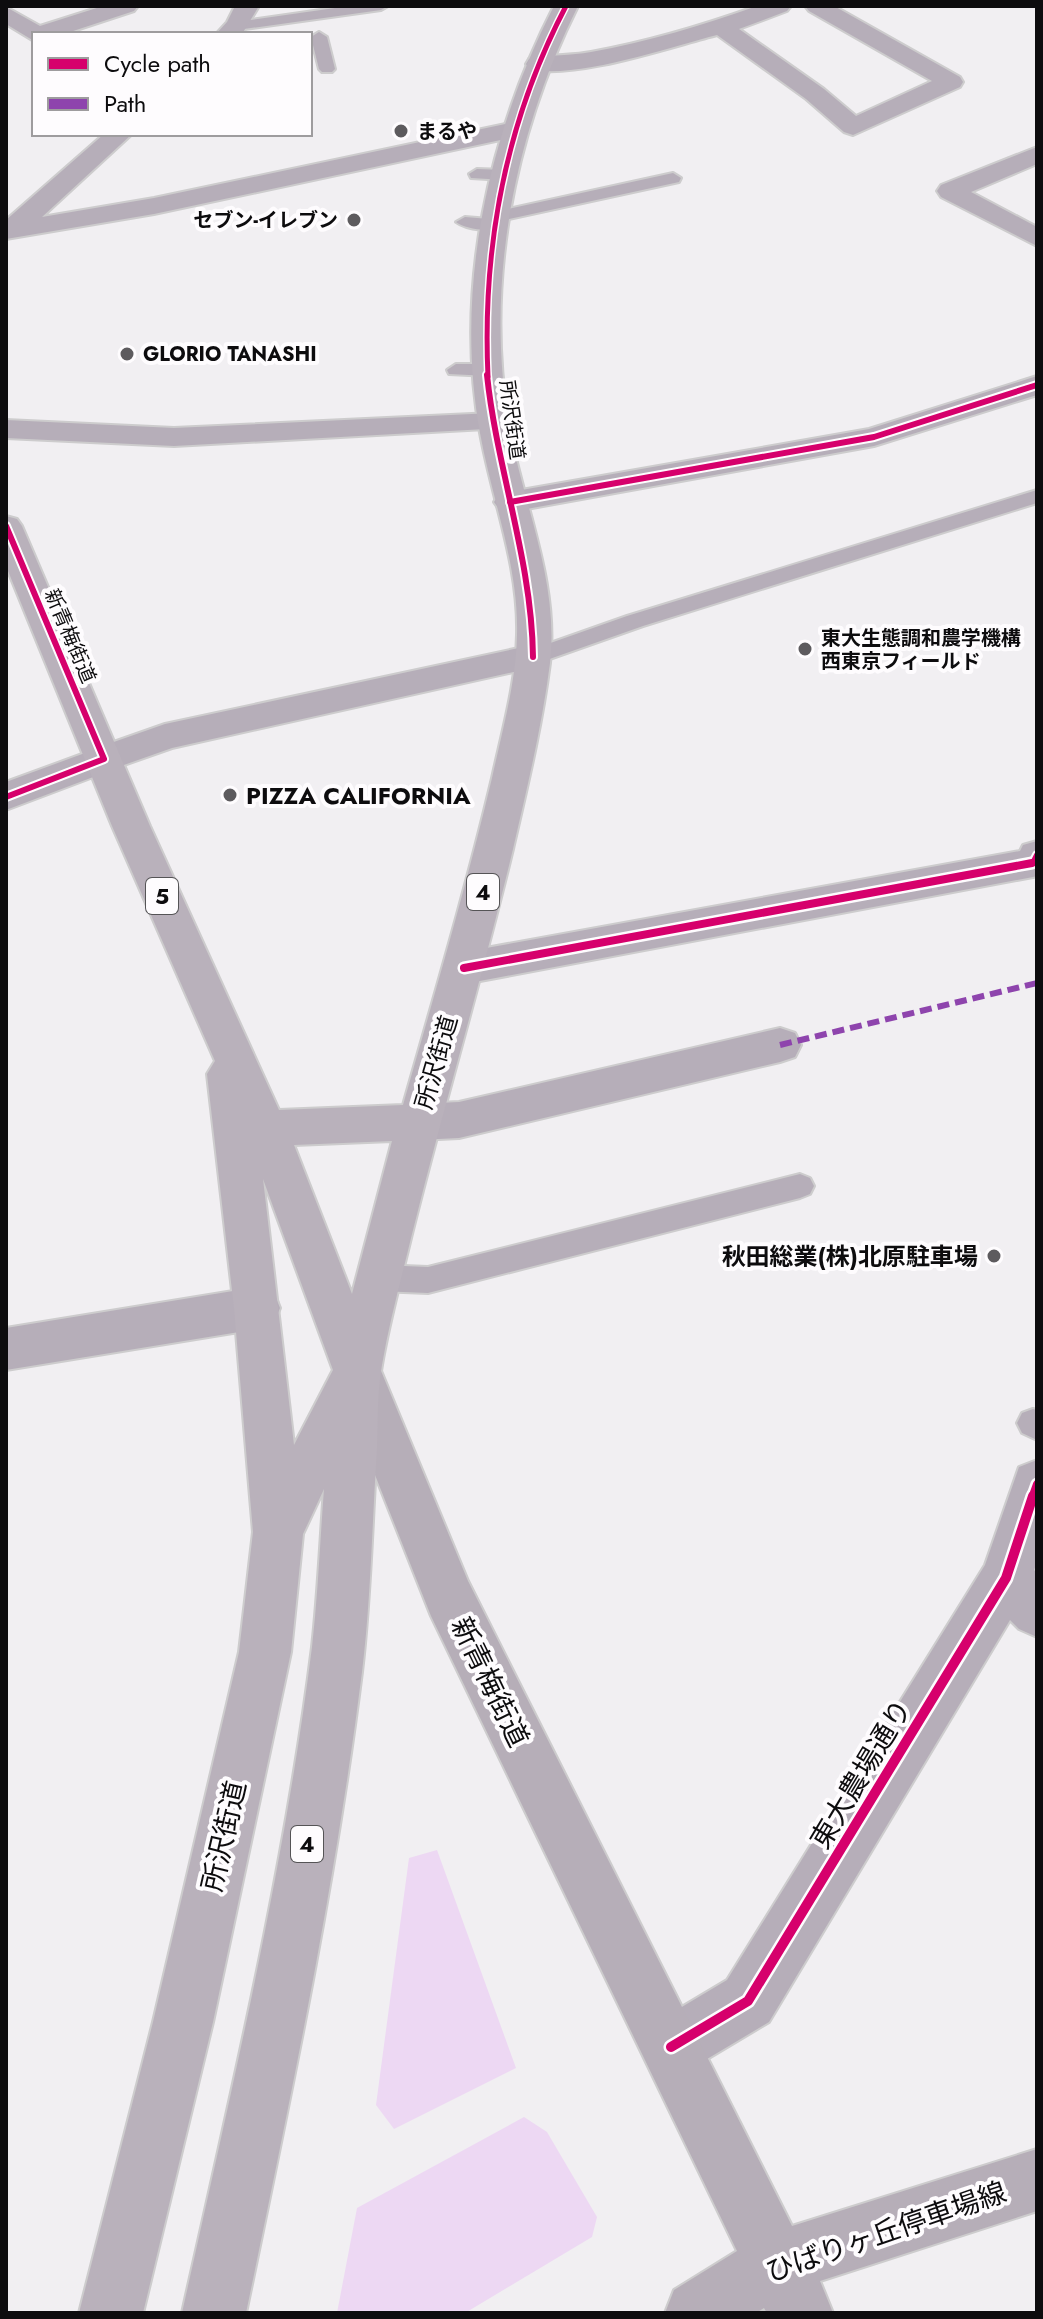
<svg xmlns="http://www.w3.org/2000/svg" width="1043" height="2319" font-family="Jost,'Noto Sans JP',sans-serif">
<style>
.green{fill:#edd8f3}
.lines{fill:none;stroke-linecap:round;stroke-linejoin:round}
.service-casing{stroke:#cdcccd;stroke-width:4}
.minor-casing{stroke:#cdcccd;stroke-width:4}
.tertiary-casing{stroke:#cdcccd;stroke-width:4}
.secondary-casing{stroke:#cdcccd;stroke-width:4}
.primary-casing{stroke:#cdcccd;stroke-width:4}
.service{fill:#b6aeb9;fill-rule:evenodd}
.minor{fill:#b6aeb9;fill-rule:evenodd}
.tertiary{fill:#b6aeb9;fill-rule:evenodd}
.secondary{fill:#b6aeb8;fill-rule:evenodd}
.primary{fill:#b9b1bb;fill-rule:evenodd}
.quiet{stroke:#8e44ad;stroke-width:6;stroke-dasharray:12 6;stroke-linecap:butt}
.cycleway-far3-casing{stroke:#fefcfe;stroke-width:8}
.cycleway-far2-casing{stroke:#fefcfe;stroke-width:10}
.cycleway-far1-casing{stroke:#fefcfe;stroke-width:13}
.cycleway-casing{stroke:#fefcfe;stroke-width:15}
.cycleway-far3{stroke:#d6006c;stroke-width:5}
.cycleway-far2{stroke:#d6006c;stroke-width:6}
.cycleway-far1{stroke:#d6006c;stroke-width:8}
.cycleway{stroke:#d6006c;stroke-width:10}
.poi-dot{fill:#5d5b5e;stroke:#fefcfe;stroke-width:3}
.labels{text-anchor:middle;dominant-baseline:central;stroke-width:8;stroke-linejoin:round;paint-order:stroke}
.far-poi-label{font-size:20px;font-weight:bold;fill:#0d0c0e;stroke:#fefcfe;text-anchor:start}
.far-street-label{font-size:20px;fill:#0d0c0e;stroke:#fefcfe}
.shield{fill:#fefcfe;stroke:#555456;stroke-width:2}
.shield-label{font-size:22px;font-weight:bold;fill:#0d0c0e}
.poi-label{font-size:24px;font-weight:bold;fill:#0d0c0e;stroke:#fefcfe;text-anchor:start}
.street-label{font-size:24px;fill:#0d0c0e;stroke:#fefcfe}
.near-street-label{font-size:28px;fill:#0d0c0e;stroke:#fefcfe}
</style>
<rect width="100%" height="100%" fill="#f1eff2"/>
<g class="green">
<path d="M437 1850 516 2068 394 2129 376 2105 409 1858Z"/>
<path d="M524 2117 547 2132 597 2217 592 2237 465 2313H337L357 2208Z"/>
</g>
<g class="lines">
<g class="service-casing">
<g id="service">
<path d="M349 6H388L381 10 237 30 230 26 237 22Z"/>
<path d="M319 32 327 37 335 69 332 72H322L319 69 311 37Z"/>
<path d="M477 169 505 170 513 175 505 180 471 178 469 174Z"/>
<path d="M673 173 681 178 679 182 500 221 504 225C493 233 467 230 456 222L465 217 489 219 490 213Z"/>
<path d="M456 364H489L498 370 489 376 449 374 447 370Z"/>
<path d="M1037 490V503L643 626 541 662H525L522 657 525 652 627 616Z"/>
<path d="M800 1174 810 1178 814 1186 810 1194 800 1198 428 1293 379 1291 369 1287 364 1278 369 1269 379 1265 428 1267Z"/>
<path d="M1033 1409 1037 1410V1440L1022 1433 1017 1423 1022 1413Z"/>
</g>
</g>
<g class="minor-casing">
<g id="minor">
<path d="M103 6H138L134 11 64 34H34V41L6 24V7L40 26Z"/>
<path d="M235 6H259L242 34H216L227 22Z"/>
<path d="M757 6H791L787 11 739 29 824 89 856 116 932 81 809 11 805 6H834L960 77 963 82 960 87 853 135 844 132 806 99 717 35C670 47 575 80 529 69L526 64 529 59C550 54 571 56 591 52 647 42 704 25 757 6Z"/>
<path d="M515 122 524 125 528 130 524 135 154 214 6 239V220L104 134H132L42 217 154 198Z"/>
<path d="M1037 147V164L971 192 1037 227V246L941 197 937 191 941 185Z"/>
<path d="M1037 376V395L874 446 510 512 499 509 494 502 499 495 510 492 869 429Z"/>
<path d="M493 413 504 416 508 422 504 428 174 446 6 438V420L174 428Z"/>
<path d="M533 645 545 649 550 657 545 665 172 748 104 772 91 768 86 759 91 750 165 724Z"/>
<path d="M1037 841V876L1033 877 464 984 450 979 444 968 450 957 464 952 1020 851 1023 845Z"/>
<path d="M780 1028 795 1033 801 1045 795 1057 780 1062 459 1138 418 1140 403 1135 396 1122 403 1109 418 1104 459 1102Z"/>
<path d="M257 1287 274 1293 280 1308 274 1323 257 1329 6 1370V1328Z"/>
<path d="M1037 1460V1562L1034 1570 1037 1573V1637L1019 1629 1010 1620 769 2022 692 2068 671 2077 650 2068 641 2047 650 2026 727 1980 985 1565 1019 1467Z"/>
</g>
</g>
<g class="tertiary-casing">
<path id="tertiary" d="M104 746 117 750 122 759 117 768 6 810V782Z"/>
</g>
<g class="secondary-casing">
<path id="secondary" d="M357 1347 374 1354 468 1581 792 2226 1037 2149V2211L820 2281 833 2313H767L764 2308 756 2313H665L674 2290 737 2251 431 1616 333 1369 340 1354Z"/>
</g>
<g class="primary-casing">
<path id="primary" d="M554 6H578C513 136 484 287 510 431 525 509 559 583 550 663 542 726 527 788 513 849 482 979 443 1108 411 1238 401 1280 389 1323 382 1365 377 1393 378 1420 377 1448 372 1523 371 1598 362 1672 335 1888 290 2100 246 2313H182C231 2092 284 1871 312 1647 318 1594 320 1542 324 1489L303 1534 291 1652 213 2022 143 2313H79L153 2022 239 1652 253 1532 234 1308 207 1074 215 1061 112 826 6 566V516L17 519 22 526 150 826 279 1110 403 1105C434 996 466 888 492 778 502 732 516 683 517 635 519 566 492 500 480 433 454 289 488 135 554 6ZM392 1141 352 1294 294 1145ZM263 1179 333 1370 294 1445Z"/>
</g>
<use href="#service" class="service"/>
<use href="#minor" class="minor"/>
<use href="#tertiary" class="tertiary"/>
<use href="#secondary" class="secondary"/>
<use href="#primary" class="primary"/>
<path class="quiet" d="M780 1045 1037 983"/>
<g class="cycleway-far3-casing">
<path id="cycleway-far3" d="M488 377C482 247 506 121 566 6"/>
</g>
<g class="cycleway-far2-casing">
<g id="cycleway-far2">
<path d="M487 375C497 470 532 561 533 657"/>
<path d="M510 502 874 437 1037 385"/>
<path d="M6 526 104 759 6 797"/>
<path d="M1022 865 1033 863 1037 855"/>
</g>
</g>
<g class="cycleway-far1-casing">
<g id="cycleway-far1">
<path d="M464 968 1032 863"/>
<path d="M1032 1498 1037 1484"/>
</g>
</g>
<g class="cycleway-casing">
<path id="cycleway" d="M671 2047 748 2001 1006 1578 1033 1496"/>
</g>
<use href="#cycleway-far3" class="cycleway-far3"/>
<use href="#cycleway-far2" class="cycleway-far2"/>
<use href="#cycleway-far1" class="cycleway-far1"/>
<use href="#cycleway" class="cycleway"/>
</g>
<g class="poi-dot">
<circle cx="401" cy="131" r="8"/>
<circle cx="354" cy="220" r="8"/>
<circle cx="127" cy="354" r="8"/>
<circle cx="805" cy="649" r="8"/>
<circle cx="230" cy="795" r="8"/>
<circle cx="994" cy="1256" r="8"/>
</g>
<g class="labels">
<g class="far-poi-label">
<text x="417" y="131">まるや</text>
<text x="338" y="220" text-anchor="end">セブン-イレブン</text>
<text x="143" y="354">GLORIO TANASHI</text>
<text x="821" y="638">東大生態調和農学機構<tspan x="821" dy="23">西東京フィールド</tspan></text>
</g>
<g class="far-street-label">
<text transform="translate(512 420) rotate(82)">所沢街道</text>
<text transform="translate(70 636) rotate(67)">新青梅街道</text>
</g>
<g class="shield">
<rect x="467" y="874" width="32" height="36" rx="6"/>
<rect x="146" y="878" width="32" height="36" rx="6"/>
<rect x="291" y="1826" width="32" height="36" rx="6"/>
</g>
<g class="shield-label">
<text x="483" y="892">4</text>
<text x="162" y="896">5</text>
<text x="307" y="1844">4</text>
</g>
<g class="poi-label">
<text x="246" y="795">PIZZA CALIFORNIA</text>
<text x="978" y="1256" text-anchor="end">秋田総業(株)北原駐車場</text>
</g>
<g class="street-label">
<text transform="translate(436 1062) rotate(-74)">所沢街道</text>
</g>
<g class="near-street-label">
<text transform="translate(490 1682) rotate(64)">新青梅街道</text>
<text transform="translate(861 1774) rotate(-59)">東大農場通り</text>
<text transform="translate(224 1836) rotate(-77)">所沢街道</text>
<text transform="translate(886 2232) rotate(-19)">ひばりヶ丘停車場線</text>
</g>
</g>
<rect width="1043" height="2319" fill="none" stroke="#0d0c0e" stroke-width="16"/>
<rect x="32" y="32" width="280" height="104" fill="#fefcfe" stroke="#9e9c9e" stroke-width="2"/>
<rect x="48" y="58" width="40" height="12" fill="#d6006c" stroke="#9e9c9e" stroke-width="2"/>
<text x="104" y="72" font-size="24" fill="#0d0c0e">Cycle path</text>
<rect x="48" y="98" width="40" height="12" fill="#8e44ad" stroke="#9e9c9e" stroke-width="2"/>
<text x="104" y="112" font-size="24" fill="#0d0c0e">Path</text>
</svg>
